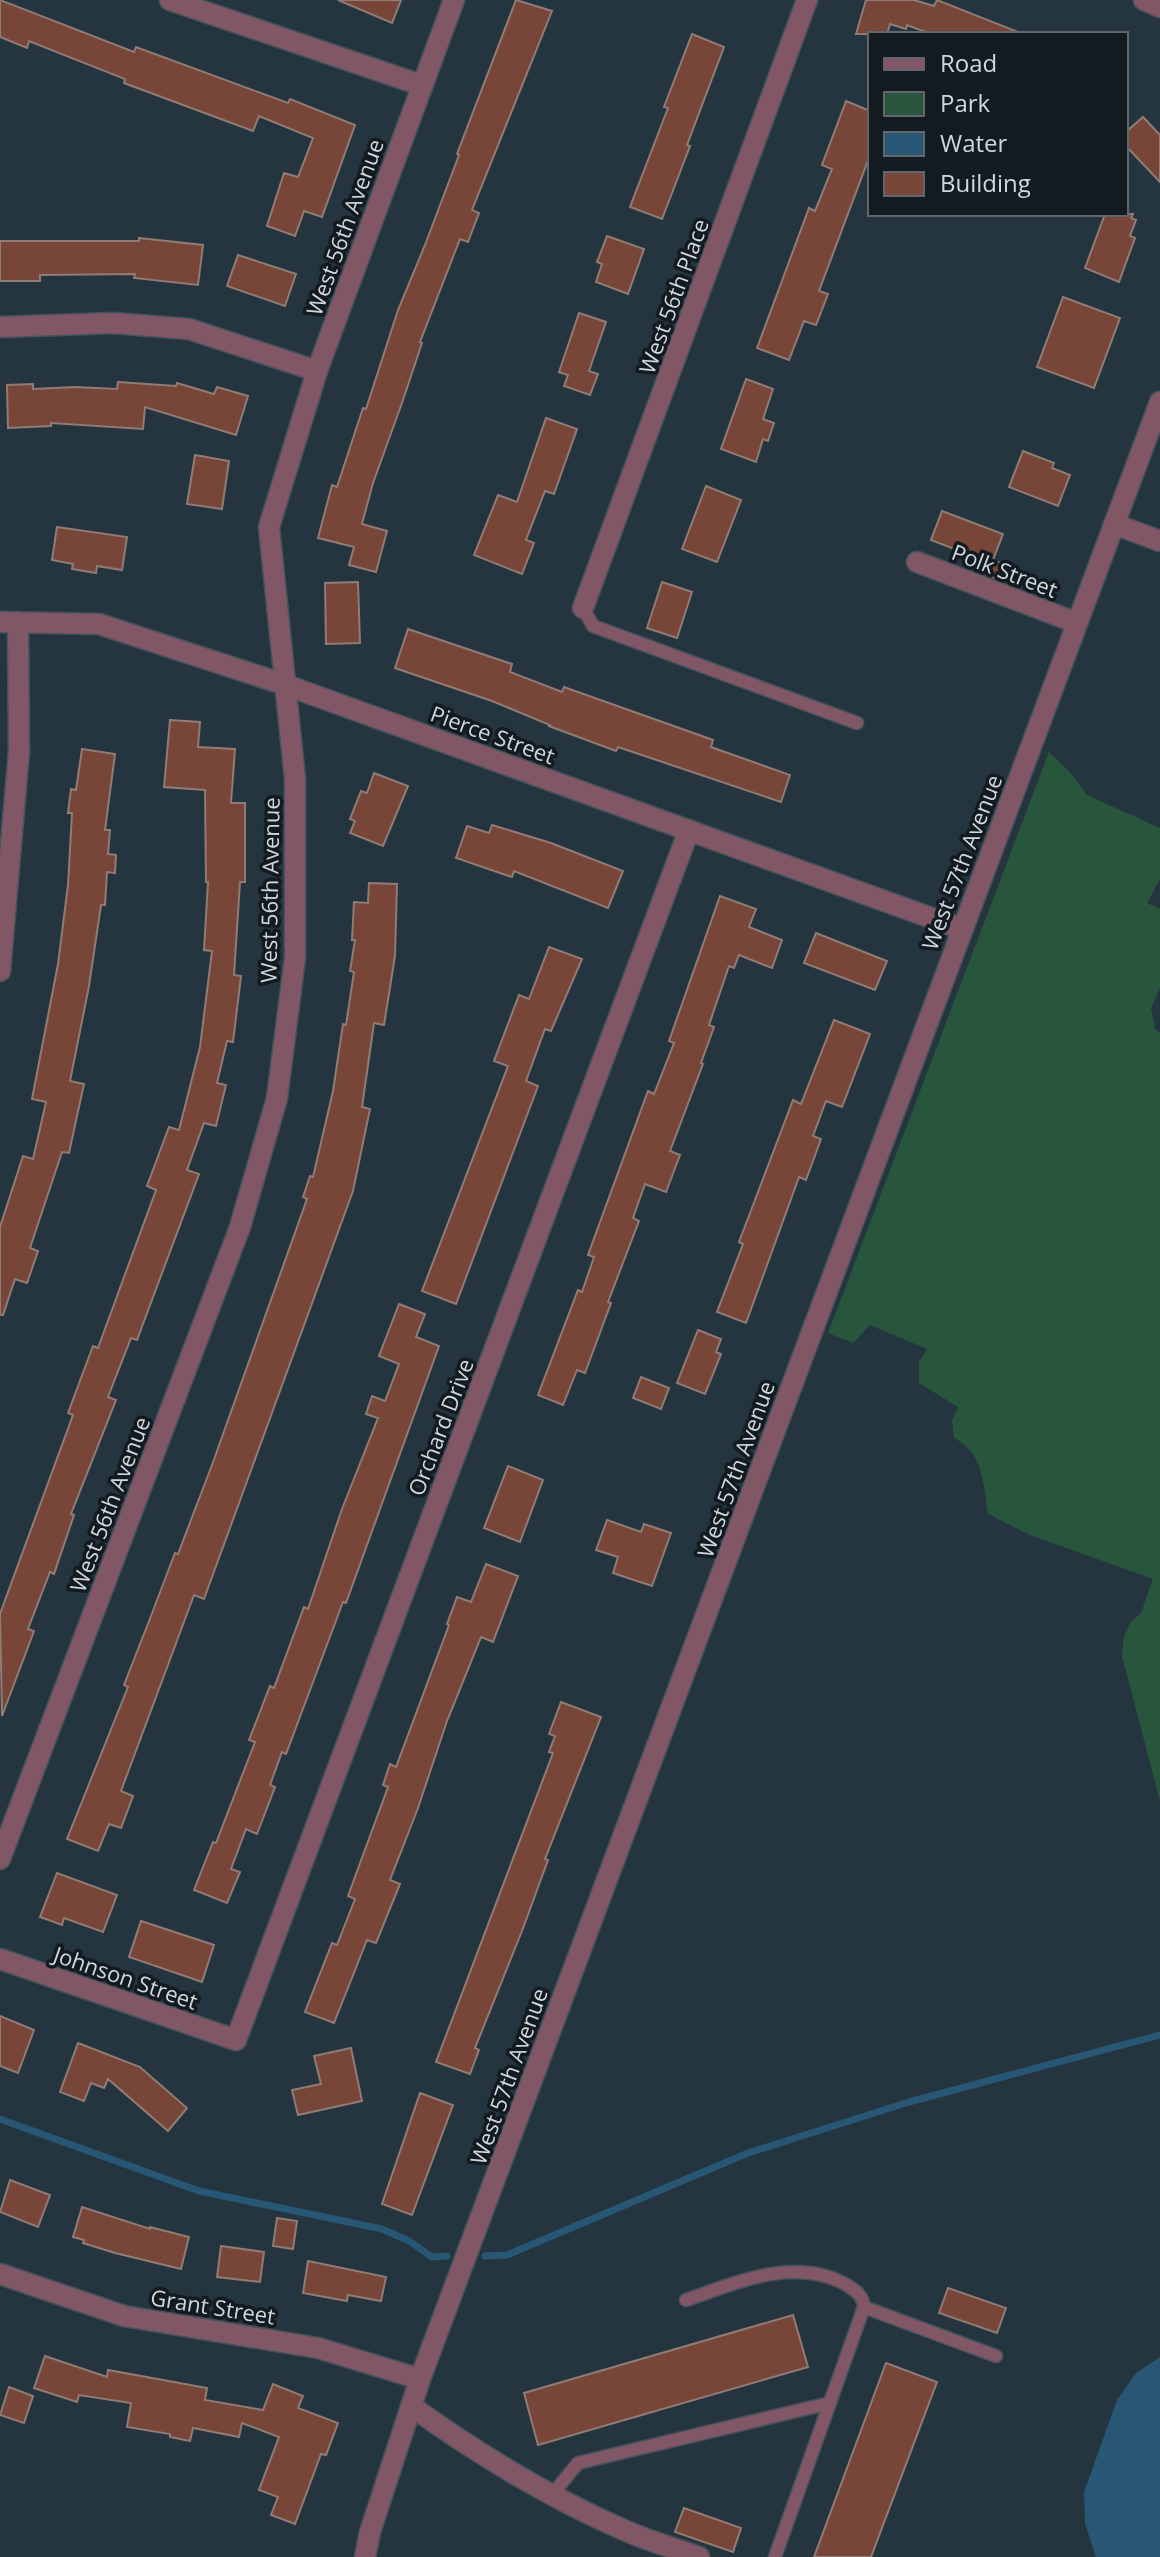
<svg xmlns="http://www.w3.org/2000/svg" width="1160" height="2557" font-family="'Open Sans',sans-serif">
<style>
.green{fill:#28563c}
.water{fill:#275775}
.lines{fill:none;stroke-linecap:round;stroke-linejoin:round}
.stream{stroke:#275775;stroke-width:7}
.building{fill:#774639;stroke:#907b75;stroke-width:2}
.service-casing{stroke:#44525c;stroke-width:15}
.minor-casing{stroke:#44525c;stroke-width:23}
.tertiary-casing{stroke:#44525c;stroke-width:23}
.service{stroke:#825765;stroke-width:12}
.minor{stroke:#825765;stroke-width:20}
.tertiary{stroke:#825765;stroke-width:20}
.labels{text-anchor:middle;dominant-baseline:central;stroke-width:7;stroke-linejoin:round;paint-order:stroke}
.street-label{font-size:22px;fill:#cfd8df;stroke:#141b20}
</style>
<rect width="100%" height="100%" fill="#25353f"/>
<path class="green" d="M1049 752 1069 771 1087 795 1160 828V879L1147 903 1160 909V988L1151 1008 1155 1029 1160 1033V1801L1122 1656 1124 1636 1130 1623 1141 1613 1153 1579 1030 1535 988 1514C983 1484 984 1453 954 1438L952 1420 958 1407 919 1383V1362L927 1349 870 1325 853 1343 828 1333Z"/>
<path class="water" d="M1160 2357V2557H1096L1085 2524 1084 2492 1117 2400 1136 2373Z"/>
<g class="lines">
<g class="stream">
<path d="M0 2119 199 2191 382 2229 409 2241 432 2257 447 2256"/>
<path d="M485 2256 507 2255 748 2153 909 2102 1160 2035"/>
</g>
</g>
<g class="building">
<path d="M0 0 134 52 136 47 288 103 290 99 355 125 322 217 304 211 295 236 267 226 284 173 298 177 313 138 259 116 253 131 124 83 125 79 29 41 27 48 0 37Z"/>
<path d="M338 0H401L392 23Z"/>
<path d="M516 0 552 11 472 210 479 213 468 242 460 239 420 342 422 343 402 403 373 483 362 524 387 531 376 572 349 565 354 547 318 538 332 485 337 487 363 408 366 409 398 310 425 245 459 155 457 154Z"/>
<path d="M866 0H914L934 6 937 0 1023 34H931L907 25 906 29 890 24 887 34H856Z"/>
<path d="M692 34 724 47 687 145 690 146 662 219 630 207 668 108 664 107Z"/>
<path d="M846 101 870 111V155L819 291 828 294 816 325 804 321 789 360 757 348 809 208 815 211 832 169 822 165Z"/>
<path d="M1143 117 1160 135V182L1126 146V132Z"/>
<path d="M1105 214H1133L1131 218 1136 220 1130 236 1135 238 1119 282 1085 268Z"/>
<path d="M607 236 644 249 628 294 596 282 602 264 597 262Z"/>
<path d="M139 238 203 245 198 285 134 278 135 274 40 275V281H0V241H139Z"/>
<path d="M238 255 296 274 285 306 227 286Z"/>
<path d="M1063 297 1120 318 1094 388 1037 367Z"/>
<path d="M579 313 606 322 589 371 598 374 590 395 564 386 568 375 559 372Z"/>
<path d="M746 379 773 389 763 419 774 423 768 441 763 439 756 462 721 449Z"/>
<path d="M118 382 176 386 177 383 214 394 217 387 248 396 236 435 145 407 143 429 51 423V426L8 428 7 385 33 384V389L75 387 117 389Z"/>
<path d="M546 418 577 429 554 494 545 491 526 540 534 543 522 574 474 555 498 495 517 502Z"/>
<path d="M1023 451 1054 463 1052 468 1070 475 1058 506 1009 487Z"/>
<path d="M195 455 229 461 222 509 187 504Z"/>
<path d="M706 486 741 500 717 562 682 549Z"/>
<path d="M942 511 1003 534 993 560 1003 564 997 579 968 567 972 556 931 540Z"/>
<path d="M57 527 127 537 122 570 97 566 96 573 72 569 73 564 52 560Z"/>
<path d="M358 582 360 643 326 644 325 583Z"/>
<path d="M662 582 692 592 677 638 647 628Z"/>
<path d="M408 629 512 664 510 672 562 692 564 687 713 740 711 747 790 775 781 802 618 747 616 751 549 726 550 725 492 701 395 668Z"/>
<path d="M170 720 200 722 198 747 235 749 231 803H245V882H240L234 975 241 976 233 1042 227 1041 217 1083 226 1085 216 1126 204 1123 187 1170 199 1174 137 1340 131 1338 108 1397 116 1400 71 1514 74 1515 54 1574 50 1572 28 1629 34 1631 2 1716 0 1614 73 1415 68 1413 93 1346 98 1348 156 1190 147 1186 169 1127 179 1130 200 1047 212 951 204 950 208 882H206L205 790 164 787Z"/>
<path d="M82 749 115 754 105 830H110L108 854 116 855 115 873 107 872 105 905H101L89 986 70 1081 84 1084 69 1153 62 1152 30 1248 38 1251 27 1283 15 1279 3 1315H0V1227L23 1156 33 1159 46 1102 32 1099 58 964 68 885 72 813H68L71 789 76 790Z"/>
<path d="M374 773 408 786 383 846 350 833 355 821 350 819 361 791 367 793Z"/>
<path d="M492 825 551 843 623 871 608 908 514 871 512 877 456 858 467 826 489 833Z"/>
<path d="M369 883 397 884 395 956 384 1025 374 1023 362 1107 370 1109 353 1191 204 1599 194 1595 121 1791 133 1796 121 1828 109 1824 98 1851 67 1839 128 1687 124 1685 151 1616 175 1553 178 1554 212 1465 307 1199 303 1197 310 1176 313 1177 333 1091 343 1024 346 1025 354 972 350 971 355 940H352L354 902 368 903Z"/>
<path d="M720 896 756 909 749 927 782 940 772 968 739 955 734 968 729 966 709 1025 714 1027 701 1063 703 1064 670 1151 680 1155 666 1192 645 1184 633 1218 639 1221 608 1302 611 1303 585 1373 577 1370 563 1405 538 1395 578 1290 582 1292 594 1257 588 1255 648 1091 654 1094 674 1043 669 1041Z"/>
<path d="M816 933 887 961 875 990 804 963Z"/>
<path d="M549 947 582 959 551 1031 545 1029 526 1081 538 1086 456 1304 422 1291 508 1066 494 1061 519 995 529 999Z"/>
<path d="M834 1020 870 1034 842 1107 826 1101 813 1136 821 1139 806 1180 799 1177 746 1323 717 1312 743 1244 739 1242 793 1100 801 1104Z"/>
<path d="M399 1304 425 1314 416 1337 439 1346 346 1603 343 1602 286 1754 282 1752 270 1785 275 1787 257 1834 246 1829 231 1869 240 1872 227 1903 194 1890 213 1842 216 1843 255 1742 249 1740 270 1686 274 1688 304 1607 308 1609 342 1509 378 1418 366 1414 372 1396 385 1401 399 1364 379 1356Z"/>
<path d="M698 1330 721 1339 716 1352 721 1354 705 1394 677 1383Z"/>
<path d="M641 1377 669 1388 661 1409 633 1398Z"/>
<path d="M508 1466 543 1480 520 1542 484 1528Z"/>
<path d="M607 1520 641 1532 644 1524 671 1533 652 1586 613 1573 618 1557 596 1550Z"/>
<path d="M486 1564 518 1576 493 1642 481 1637 447 1721 418 1808 390 1880 400 1884 376 1943 367 1940 334 2023 305 2012 332 1943 337 1945 355 1899 348 1896 388 1787 383 1785 390 1764 396 1767 449 1625 447 1624 457 1597 471 1602Z"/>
<path d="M561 1702 601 1717 545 1859 548 1860 522 1931 475 2048 479 2050 470 2074 436 2062 553 1753 549 1752 555 1736 549 1734Z"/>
<path d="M57 1873 117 1895 103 1932 64 1918 62 1925 40 1917Z"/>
<path d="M141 1921 214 1945 202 1982 129 1957Z"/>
<path d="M0 2016 34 2030 18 2073 0 2066Z"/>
<path d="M78 2043 140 2067 187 2108 168 2131 108 2079 104 2088 91 2083 84 2101 60 2092Z"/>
<path d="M351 2048 362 2101 298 2115 292 2090 321 2084 314 2056Z"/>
<path d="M420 2093 453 2105 412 2215 382 2204Z"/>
<path d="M10 2180 50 2195 38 2227 0 2212Z"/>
<path d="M82 2207 150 2229V2227L189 2237 181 2269 115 2253 83 2243 84 2240 73 2237Z"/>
<path d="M277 2218 297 2221 293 2249 273 2246Z"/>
<path d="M221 2246 264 2252 260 2282 217 2277Z"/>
<path d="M308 2261 386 2277 381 2301 348 2295 347 2301 303 2293Z"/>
<path d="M948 2288 1006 2308 997 2333 939 2313Z"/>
<path d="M793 2315 808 2367 538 2445 524 2393Z"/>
<path d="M45 2356 107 2377 108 2370 207 2388 205 2400 263 2410 273 2384 303 2396 298 2408 338 2423 326 2455 321 2454 295 2524 271 2515 278 2497 259 2490 279 2437 242 2423 239 2437 193 2428 190 2441 170 2437V2434L127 2427 131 2403 79 2395 77 2402 34 2388Z"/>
<path d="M886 2363 937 2382 871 2557H814Z"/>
<path d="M9 2387 33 2396 24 2423 0 2415Z"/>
<path d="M684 2508 741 2528 733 2552 675 2532Z"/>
</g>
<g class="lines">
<g class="service-casing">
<g id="service">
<path d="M583 608 593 626 857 723"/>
<path d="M686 2300C736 2283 794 2256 845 2284 855 2290 863 2295 864 2307L775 2557"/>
<path d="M864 2307 996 2356"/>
<path d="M551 2496 578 2463 830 2403"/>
</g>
</g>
<g class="minor-casing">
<g id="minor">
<path d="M170 0 421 85"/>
<path d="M0 327 113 323 189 329 317 371"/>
<path d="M1114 524 1160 541"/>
<path d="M917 562 1077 623"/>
<path d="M583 608 807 0"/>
<path d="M0 622 99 624 283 684 962 929"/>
<path d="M0 971 19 751 18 622"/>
<path d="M0 1859 240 1227 277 1098 295 958V779L269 527 317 371 454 0"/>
<path d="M0 1959 236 2040 689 830"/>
<path d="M0 2274 124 2316 318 2348 420 2379"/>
<path d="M411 2406C478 2454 548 2497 624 2530 648 2541 674 2548 699 2557"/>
</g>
</g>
<g class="tertiary-casing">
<g id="tertiary">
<path d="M1144 0 1160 7"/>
<path d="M365 2557 370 2532 420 2379 1160 402"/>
</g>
</g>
<use href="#service" class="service"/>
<use href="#minor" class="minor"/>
<use href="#tertiary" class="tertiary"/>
</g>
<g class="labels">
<g class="street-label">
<text transform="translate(344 227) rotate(-70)">West 56th Avenue</text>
<text transform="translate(673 296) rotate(-70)">West 56th Place</text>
<text transform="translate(1005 570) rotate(21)">Polk Street</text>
<text transform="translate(493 734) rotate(20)">Pierce Street</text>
<text transform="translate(961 862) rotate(-69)">West 57th Avenue</text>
<text transform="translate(269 890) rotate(-89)">West 56th Avenue</text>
<text transform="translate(440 1427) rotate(-69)">Orchard Drive</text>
<text transform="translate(735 1469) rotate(-70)">West 57th Avenue</text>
<text transform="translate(109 1504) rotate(-69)">West 56th Avenue</text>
<text transform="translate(126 1977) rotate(19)">Johnson Street</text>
<text transform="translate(508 2076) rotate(-70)">West 57th Avenue</text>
<text transform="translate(213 2306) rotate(9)">Grant Street</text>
</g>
</g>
<rect x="868" y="32" width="260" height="184" fill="#141b20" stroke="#5f676c" stroke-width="2"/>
<rect x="884" y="58" width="40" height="12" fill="#825765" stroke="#5f676c" stroke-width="2"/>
<text x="940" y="72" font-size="24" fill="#cfd8df">Road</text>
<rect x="884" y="92" width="40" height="24" fill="#28563c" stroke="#5f676c" stroke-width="2"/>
<text x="940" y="112" font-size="24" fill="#cfd8df">Park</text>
<rect x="884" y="132" width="40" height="24" fill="#275775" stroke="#5f676c" stroke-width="2"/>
<text x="940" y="152" font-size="24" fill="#cfd8df">Water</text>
<rect x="884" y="172" width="40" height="24" fill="#774639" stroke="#5f676c" stroke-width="2"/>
<text x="940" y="192" font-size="24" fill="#cfd8df">Building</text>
</svg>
